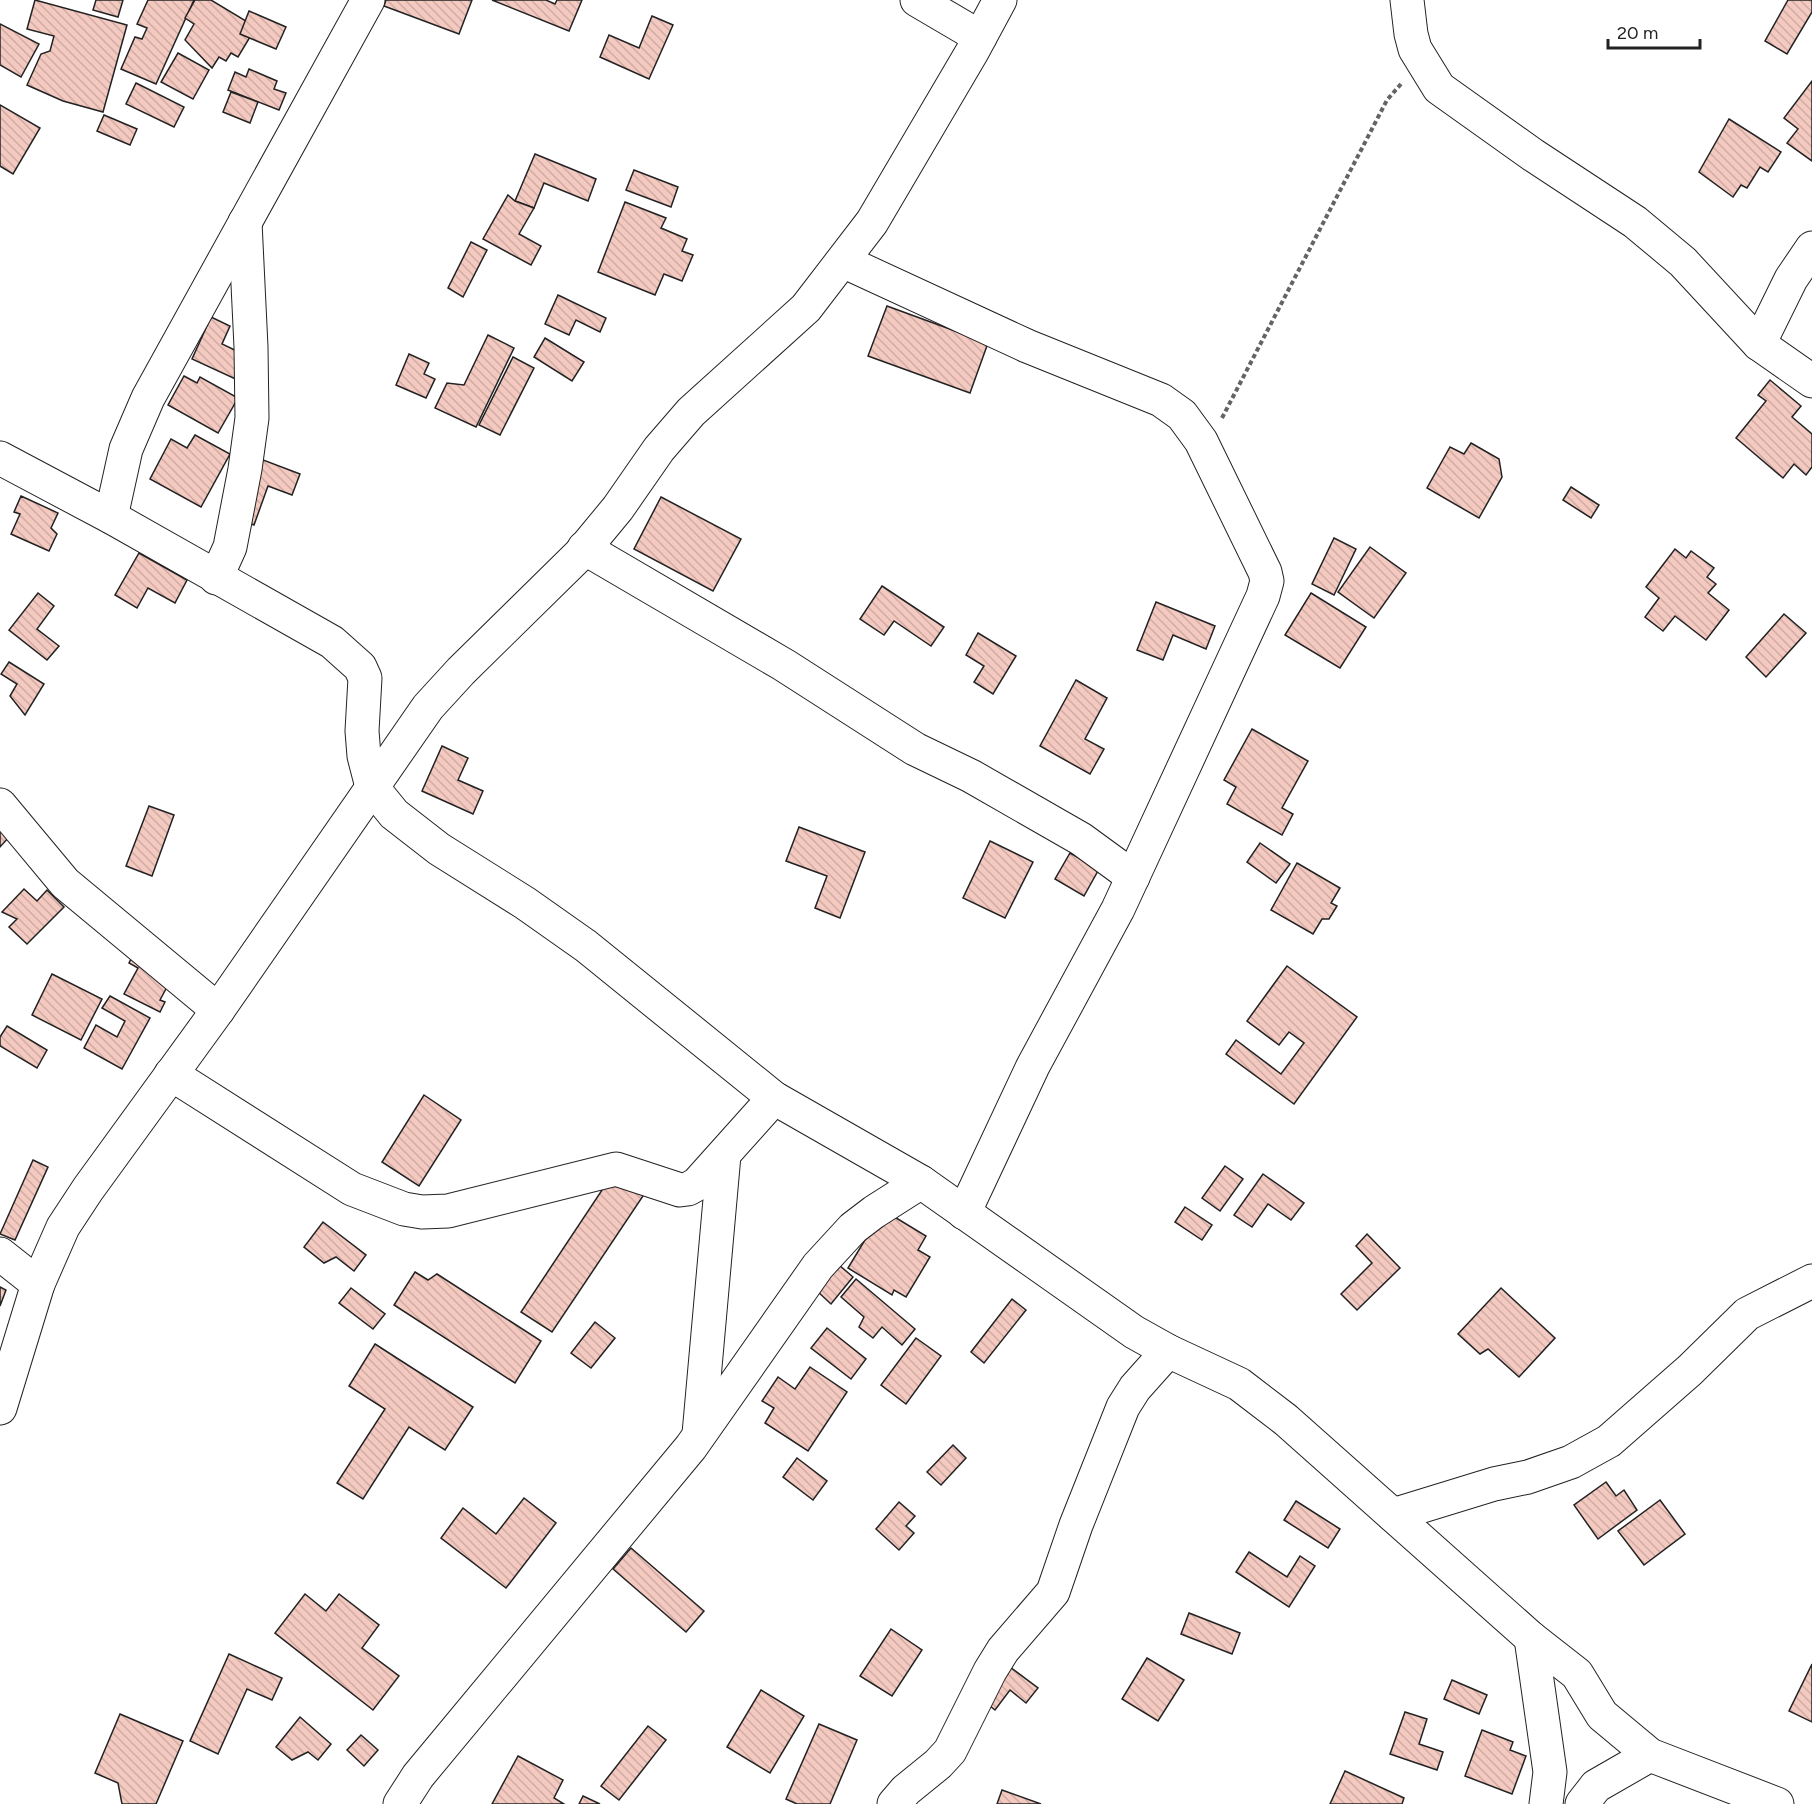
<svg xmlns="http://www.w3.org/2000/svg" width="1812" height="1804" font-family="Figtree,sans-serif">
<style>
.building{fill:url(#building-back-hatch);stroke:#222;stroke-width:1.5}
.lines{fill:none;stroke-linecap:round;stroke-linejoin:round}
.minor-casing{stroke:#222;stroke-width:35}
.path{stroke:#646464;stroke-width:4;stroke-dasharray:4.5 3;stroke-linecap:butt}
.minor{stroke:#fff;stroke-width:33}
</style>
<defs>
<pattern id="building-back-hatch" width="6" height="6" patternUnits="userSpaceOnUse" patternTransform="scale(1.5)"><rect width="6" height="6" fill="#f3c9c0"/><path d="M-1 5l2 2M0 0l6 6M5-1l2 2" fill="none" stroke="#d0aca5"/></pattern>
</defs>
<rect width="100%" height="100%" fill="#fff"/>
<g class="building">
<path d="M35 0 127 25 103 112 63 101 27 85 41 54 50 51 54 36 27 29Z"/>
<path d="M96 0H123L118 17 93 10Z"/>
<path d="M148 0H194L156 84 121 69 135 37 142 39 147 28 137 24Z"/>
<path d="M195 0H211L256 27 238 57 231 53 226 61 219 57 212 68 185 40 194 24 185 18Z"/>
<path d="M386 0H472L459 34 384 6Z"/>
<path d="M492 0H546L555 4 557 0H582L569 31Z"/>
<path d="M1788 0H1812V12L1787 54 1765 41Z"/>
<path d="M249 11 286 27 276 49 240 34Z"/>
<path d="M652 16 673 25 649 79 600 57 609 35 639 48Z"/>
<path d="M0 24 39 44 21 77 0 65Z"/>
<path d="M178 53 209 70 193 99 161 82Z"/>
<path d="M249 69 277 81 274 89 286 93 279 110 228 90 235 72 246 77Z"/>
<path d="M1812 81V161L1787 143 1798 129 1784 118Z"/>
<path d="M136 83 184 107 174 127 126 104Z"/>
<path d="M231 92 258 102 250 123 223 112Z"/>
<path d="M0 105 40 128 13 174 0 166Z"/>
<path d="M104 115 137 129 130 145 97 131Z"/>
<path d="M1729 119 1781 152 1768 172 1760 167 1747 188 1741 185 1733 197 1699 172Z"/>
<path d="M535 154 596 179 588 201 544 183 534 208 515 201Z"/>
<path d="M634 170 678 187 671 207 626 190Z"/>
<path d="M508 195 515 201 534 208 519 234 541 246 531 265 483 239Z"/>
<path d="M625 202 666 218 661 228 687 239 682 251 693 255 682 281 664 274 655 295 598 272Z"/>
<path d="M471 242 487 250 463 297 448 288Z"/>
<path d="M558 295 606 318 600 332 576 320 569 335 545 324Z"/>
<path d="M887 306 988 343 970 393 868 356Z"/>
<path d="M211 317 230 326 222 344 239 352 242 382 192 359Z"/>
<path d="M488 335 514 348 476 427 435 408 447 383 464 385Z"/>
<path d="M545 338 584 362 572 381 534 357Z"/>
<path d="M409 354 429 363 424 374 435 379 426 398 396 385Z"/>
<path d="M513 357 534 368 500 435 479 425Z"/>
<path d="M184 376 197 383 200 377 238 398 218 433 168 405Z"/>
<path d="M1770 380 1801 406 1792 417 1812 434V467L1806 475 1794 464 1783 478 1736 438 1766 401 1758 395Z"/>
<path d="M195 435 230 454 201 507 150 479 171 439 187 448Z"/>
<path d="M1471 443 1499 459 1502 477 1479 518 1427 488 1450 447 1464 454Z"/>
<path d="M250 455 300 474 292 495 268 486 254 525 228 515Z"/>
<path d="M1571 487 1599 505 1591 518 1563 500Z"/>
<path d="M21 496 58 513 51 528 57 534 49 551 11 534 20 514 14 512Z"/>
<path d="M661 497 741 539 713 591 634 549Z"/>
<path d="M1334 538 1356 549 1334 595 1312 584Z"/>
<path d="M1370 547 1406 573 1374 618 1338 592Z"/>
<path d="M1675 549 1686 558 1691 551 1714 568 1707 577 1716 584 1708 593 1729 610 1706 640 1675 616 1663 631 1645 617 1659 598 1646 587Z"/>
<path d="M139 553 187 580 175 603 148 588 137 608 115 595Z"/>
<path d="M882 586 944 627 931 646 894 621 884 635 860 619Z"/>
<path d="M38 593 54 606 37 629 59 646 47 660 9 630Z"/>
<path d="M1311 593 1366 627 1340 668 1285 635Z"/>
<path d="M1156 602 1215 626 1206 649 1173 635 1163 660 1137 650Z"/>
<path d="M1784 614 1806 633 1766 677 1746 657Z"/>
<path d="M978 633 1016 656 993 694 974 682 984 666 966 655Z"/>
<path d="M9 662 44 684 25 715 10 696 17 684 1 674Z"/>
<path d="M1076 680 1107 698 1085 739 1104 749 1090 774 1040 746Z"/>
<path d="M1252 729 1308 761 1282 808 1293 814 1282 835 1227 804 1236 787 1224 780Z"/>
<path d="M442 746 468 758 458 780 483 791 473 814 422 791Z"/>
<path d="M149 806 174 815 152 876 126 866Z"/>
<path d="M799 827 865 852 840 918 815 908 827 876 786 861Z"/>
<path d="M0 828 9 837 0 847Z"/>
<path d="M990 841 1033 862 1005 918 963 898Z"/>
<path d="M1260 843 1290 864 1276 883 1247 862Z"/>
<path d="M1070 853 1099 869 1084 896 1055 879Z"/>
<path d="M1297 863 1340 888 1331 903 1337 906 1329 919H1322L1313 934 1271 910Z"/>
<path d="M24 889 37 901 47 890 64 907 27 944 9 927 17 919 2 912Z"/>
<path d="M136 949 176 970 160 1000 165 1002 160 1012 124 994 138 968 129 963Z"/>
<path d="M1287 966 1357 1017 1294 1104 1226 1054 1236 1040 1281 1074 1304 1043 1289 1032 1279 1045 1247 1021Z"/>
<path d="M52 974 102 999 81 1040 32 1015Z"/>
<path d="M110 996 150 1018 122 1069 84 1048 96 1025 117 1037 125 1021 102 1008Z"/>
<path d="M7 1026 47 1050 37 1068 0 1046V1037Z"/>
<path d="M424 1095 461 1120 419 1186 382 1162Z"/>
<path d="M33 1160 48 1167 15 1240 0 1234Z"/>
<path d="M1225 1166 1243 1179 1220 1211 1202 1198Z"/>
<path d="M616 1169 647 1190 552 1332 521 1312Z"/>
<path d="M1263 1174 1304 1203 1291 1220 1268 1204 1252 1227 1234 1215Z"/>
<path d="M1185 1207 1212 1225 1202 1240 1175 1222Z"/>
<path d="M883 1210 926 1236 918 1250 930 1257 906 1297 894 1290 892 1295 848 1268Z"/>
<path d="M323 1222 366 1255 354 1271 336 1257 324 1263 304 1247Z"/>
<path d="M1367 1234 1400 1268 1357 1310 1341 1294 1372 1263 1356 1246Z"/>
<path d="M839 1265 853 1277 831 1304 817 1291Z"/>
<path d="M415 1272 428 1280 437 1274 541 1341 515 1383 394 1305Z"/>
<path d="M856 1279 915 1329 902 1345 882 1327 873 1338 859 1327 864 1317 841 1297Z"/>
<path d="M0 1287 6 1290 0 1306Z"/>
<path d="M351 1288 385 1314 373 1329 339 1303Z"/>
<path d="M1501 1288 1555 1338 1519 1377 1488 1349 1480 1354 1458 1334Z"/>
<path d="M1012 1299 1026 1310 984 1363 971 1352Z"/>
<path d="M595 1322 615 1338 591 1368 571 1353Z"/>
<path d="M827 1328 866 1359 851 1379 811 1348Z"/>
<path d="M916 1338 941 1356 906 1404 881 1385Z"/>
<path d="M375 1344 473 1407 445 1450 409 1427 363 1499 337 1483 385 1409 349 1386Z"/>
<path d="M810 1367 847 1392 808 1451 765 1423 774 1408 762 1401 778 1377 795 1389Z"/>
<path d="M953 1445 966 1458 941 1485 927 1472Z"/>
<path d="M797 1458 827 1481 813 1500 783 1477Z"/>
<path d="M1606 1482 1616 1496 1624 1490 1637 1510 1598 1539 1574 1505Z"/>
<path d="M524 1498 556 1523 506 1588 441 1538 463 1508 496 1534Z"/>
<path d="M1660 1500 1685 1534 1644 1565 1618 1531Z"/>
<path d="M1296 1501 1340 1529 1328 1548 1284 1520Z"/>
<path d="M899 1502 915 1516 906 1526 914 1533 899 1550 876 1529Z"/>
<path d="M631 1548 704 1611 686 1632 613 1569Z"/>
<path d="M1249 1552 1287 1577 1300 1556 1315 1566 1289 1607 1236 1572Z"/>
<path d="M305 1594 326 1611 339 1594 379 1625 362 1648 399 1676 373 1710 275 1633Z"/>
<path d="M1189 1613 1240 1633 1232 1654 1181 1634Z"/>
<path d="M891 1629 922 1650 892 1696 860 1676Z"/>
<path d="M229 1654 282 1678 272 1700 247 1689 218 1754 190 1741Z"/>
<path d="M1147 1658 1184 1680 1158 1721 1122 1699Z"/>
<path d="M1006 1664 1038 1688 1026 1703 1010 1690 995 1710 980 1698Z"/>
<path d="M1812 1664V1722L1789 1711Z"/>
<path d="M1452 1680 1487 1695 1479 1714 1444 1699Z"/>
<path d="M761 1690 804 1716 770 1773 727 1747Z"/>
<path d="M1405 1712 1427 1719 1419 1744 1443 1752 1437 1770 1390 1754Z"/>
<path d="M120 1714 183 1741 156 1804H122L118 1783 95 1773Z"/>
<path d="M300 1717 331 1744 318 1760 308 1752 292 1760 276 1747Z"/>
<path d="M819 1724 857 1740 830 1804H797L786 1799Z"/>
<path d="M648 1726 666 1740 619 1800 601 1786Z"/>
<path d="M1482 1730 1513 1742 1510 1750 1526 1756 1512 1794 1465 1776Z"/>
<path d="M361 1735 378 1750 364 1766 347 1750Z"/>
<path d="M518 1756 563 1780 554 1798 564 1804H492Z"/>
<path d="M1345 1771 1404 1798 1402 1804H1330Z"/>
<path d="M1002 1790 1041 1804H997Z"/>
<path d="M583 1796 600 1804H579Z"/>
</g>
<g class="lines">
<g class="minor-casing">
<g id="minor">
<path d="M917 0 980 37"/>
<path d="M1407 0 1411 34 1415 49 1439 88 1533 155 1635 222 1683 262 1759 344 1812 381"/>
<path d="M843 261 1027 346 1161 400 1182 415 1201 441 1265 572 1267 581 1263 596 1118 909 1033 1066 964 1213"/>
<path d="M1759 344 1791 279 1812 248"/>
<path d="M0 458 111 517 332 642 360 667 365 678 362 731 364 756 372 787 394 814 439 849 525 903 586 946 774 1098 921 1182 1134 1332 1168 1351 1239 1384 1286 1420 1531 1638 1577 1674 1602 1715 1650 1755 1777 1804"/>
<path d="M111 517 126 449 148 398 368 0"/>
<path d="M584 548 784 665 915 749 971 776 1081 839 1133 877"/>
<path d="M216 578 230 547 245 469 252 418 251 347 245 222"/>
<path d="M0 805 65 883 218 1010"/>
<path d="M171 1074 352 1189 404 1209 422 1212 448 1211 616 1169 680 1190 688 1189 697 1184 774 1098"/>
<path d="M0 1254 38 1284"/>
<path d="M0 1408 38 1284 63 1227 88 1189 218 1010 428 707 461 671 580 554 618 508 659 449 691 412 806 308 872 222 972 52 1000 0"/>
<path d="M699 1434 724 1155"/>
<path d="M1393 1515 1494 1484 1528 1477 1571 1462 1609 1441 1690 1370 1747 1314 1812 1281"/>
<path d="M1531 1638 1550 1772 1546 1804"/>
<path d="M400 1804 418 1776 691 1447 818 1266 853 1228 874 1212 921 1182"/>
<path d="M894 1804 906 1790 938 1764 950 1751 990 1671 1003 1650 1053 1592 1076 1525 1123 1407 1135 1388 1168 1351"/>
<path d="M1582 1804 1596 1786 1650 1755"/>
</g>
</g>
<path class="path" d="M1222 418 1387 100 1401 84"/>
<use href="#minor" class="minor"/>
</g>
<path d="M1608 39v9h92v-9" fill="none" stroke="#222222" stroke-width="3"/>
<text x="1617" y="39" font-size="18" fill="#222222" stroke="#ffffff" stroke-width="4.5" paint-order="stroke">20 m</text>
</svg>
